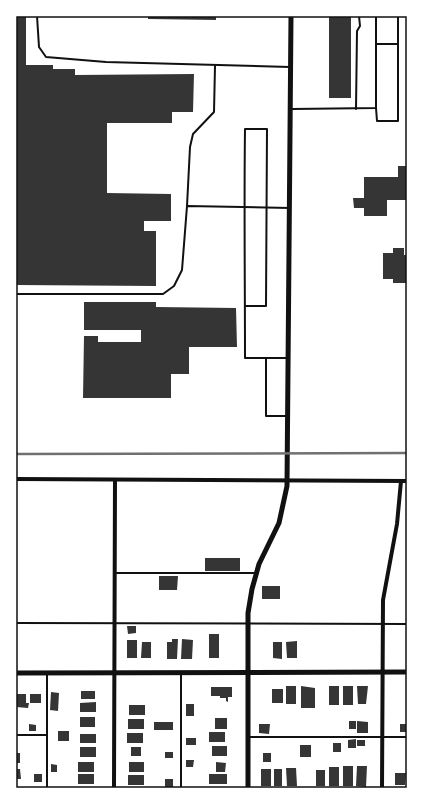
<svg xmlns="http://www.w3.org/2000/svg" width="423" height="804" font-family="'Fira Sans',sans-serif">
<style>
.building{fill:#353535}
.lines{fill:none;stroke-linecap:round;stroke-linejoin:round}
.service{stroke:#111;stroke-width:2}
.minor{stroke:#111;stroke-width:4}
.tertiary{stroke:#111;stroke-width:5}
.rail{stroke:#707070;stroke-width:2.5}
.neatline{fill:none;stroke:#111;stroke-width:1.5}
</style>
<rect width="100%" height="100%" fill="#fff"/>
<g class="building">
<path d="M16 16H26V65H53V69H75V75L194 74 193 112H172V123H107V193L171 194V221H144V231H156V286L16 285Z"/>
<path d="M148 16H216V20L148 19Z"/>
<rect x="329" y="16" width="22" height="82"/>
<path d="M398 166H407V200H387V216H364V208H354L353 198H364V177H398Z"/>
<path d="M393 248H404V255H407V283H393V279H383V253H393Z"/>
<path d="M84 302H156V307L236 308 237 347H189V374H171V398H83L84 336H98V342H141V330H84Z"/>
<rect x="205" y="558" width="35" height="13"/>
<path d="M159 576H178L177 590H159Z"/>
<rect x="262" y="586" width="18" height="13"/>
<path d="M127 626H136V633L128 634Z"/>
<rect x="209" y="634" width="10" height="24"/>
<path d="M172 639H178L177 659H167V642H172Z"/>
<path d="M182 639 193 640 192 659H181Z"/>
<rect x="127" y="640" width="10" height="18"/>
<path d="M297 641V658H287L286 642Z"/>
<path d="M142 642H151V658H141Z"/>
<path d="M273 642H282V659L273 658Z"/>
<rect x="286" y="686" width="10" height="18"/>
<path d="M301 686 315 688V708H301Z"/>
<rect x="329" y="686" width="10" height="19"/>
<rect x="343" y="686" width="10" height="19"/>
<path d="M357 686H368L366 704H358Z"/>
<path d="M211 687H232V697H228V702L226 701V698H220V696H211Z"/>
<rect x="272" y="689" width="11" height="14"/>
<rect x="81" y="691" width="14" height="8"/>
<path d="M51 692 59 693 58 711 50 710Z"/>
<path d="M16 694H26V703H29L28 708 16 707Z"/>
<rect x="30" y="694" width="11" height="9"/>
<path d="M96 702V712H80V703Z"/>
<rect x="186" y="704" width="8" height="12"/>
<rect x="129" y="705" width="16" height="10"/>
<rect x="80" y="717" width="15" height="10"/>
<rect x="215" y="718" width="12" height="11"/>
<rect x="128" y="719" width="16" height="10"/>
<rect x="349" y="721" width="7" height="8"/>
<path d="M357 721 368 722V733H357Z"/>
<rect x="154" y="722" width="19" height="8"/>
<path d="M29 724 36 725V731H29Z"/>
<path d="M259 724H270L269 734 259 733Z"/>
<rect x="400" y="724" width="7" height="8"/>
<rect x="58" y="731" width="11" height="10"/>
<rect x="209" y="732" width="16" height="10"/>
<rect x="127" y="733" width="16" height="10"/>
<rect x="80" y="734" width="16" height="9"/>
<rect x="186" y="738" width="10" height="7"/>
<path d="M356 739V748H348V740Z"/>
<rect x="357" y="740" width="8" height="6"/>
<rect x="333" y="743" width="8" height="9"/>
<rect x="300" y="745" width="11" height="12"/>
<rect x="212" y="746" width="15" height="10"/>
<rect x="80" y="747" width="16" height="10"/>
<rect x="131" y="747" width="10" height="9"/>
<rect x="165" y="752" width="8" height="6"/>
<rect x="16" y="753" width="4" height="10"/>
<rect x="263" y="753" width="8" height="9"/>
<path d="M186 760H194L193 767H186Z"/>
<rect x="78" y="762" width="16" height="10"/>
<rect x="129" y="762" width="15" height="10"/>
<path d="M216 762 226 763 225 772H216Z"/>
<path d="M51 764 57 765V772H51Z"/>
<rect x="343" y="766" width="10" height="20"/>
<path d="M357 766H367L366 787 356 786Z"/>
<rect x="329" y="767" width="10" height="19"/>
<path d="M286 768H296L297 786H287Z"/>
<path d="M16 769H20L21 779H16Z"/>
<rect x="261" y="769" width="10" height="17"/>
<rect x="274" y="769" width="8" height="17"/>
<rect x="316" y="770" width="9" height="16"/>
<path d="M395 773H406L405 785H395Z"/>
<rect x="34" y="774" width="8" height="8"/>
<rect x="78" y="774" width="16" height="10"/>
<rect x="209" y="774" width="18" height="10"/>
<rect x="128" y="775" width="16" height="10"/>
<rect x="165" y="779" width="8" height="8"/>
</g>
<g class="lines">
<g class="service">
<path d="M37 16 39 47 46 57 106 62 290 67"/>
<path d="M376 44H398"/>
<path d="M376 108 377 121H398V16"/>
<path d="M292 109 376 108V16"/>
<path d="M356 109 357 31 360 26 359 16"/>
<path d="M187 206 190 147 193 134 214 112 215 66"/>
<path d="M16 294H163L174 286 182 270 187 206 290 208"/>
<path d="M245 306H266L267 129H245C244 205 245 281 245 358H286"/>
<path d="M266 358V416H288"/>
<path d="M116 573H255"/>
<path d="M16 623 407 624"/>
<path d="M47 673V788"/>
<path d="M16 735H47"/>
<path d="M249 737H407"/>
<path d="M181 788V673"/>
</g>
<g class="minor">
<path d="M16 479 407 481"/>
<path d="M114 788 115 480"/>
<path d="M382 788 383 600 397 524 401 481"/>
</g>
<g class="tertiary">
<path d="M16 673 407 672"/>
<path d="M248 788V613L252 589 259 564 279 523 287 486 291 16"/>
</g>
<path class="rail" d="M16 454 407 453"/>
</g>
<rect width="423" height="804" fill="none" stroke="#ffffff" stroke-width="34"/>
<rect x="17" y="17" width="389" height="770" class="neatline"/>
</svg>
